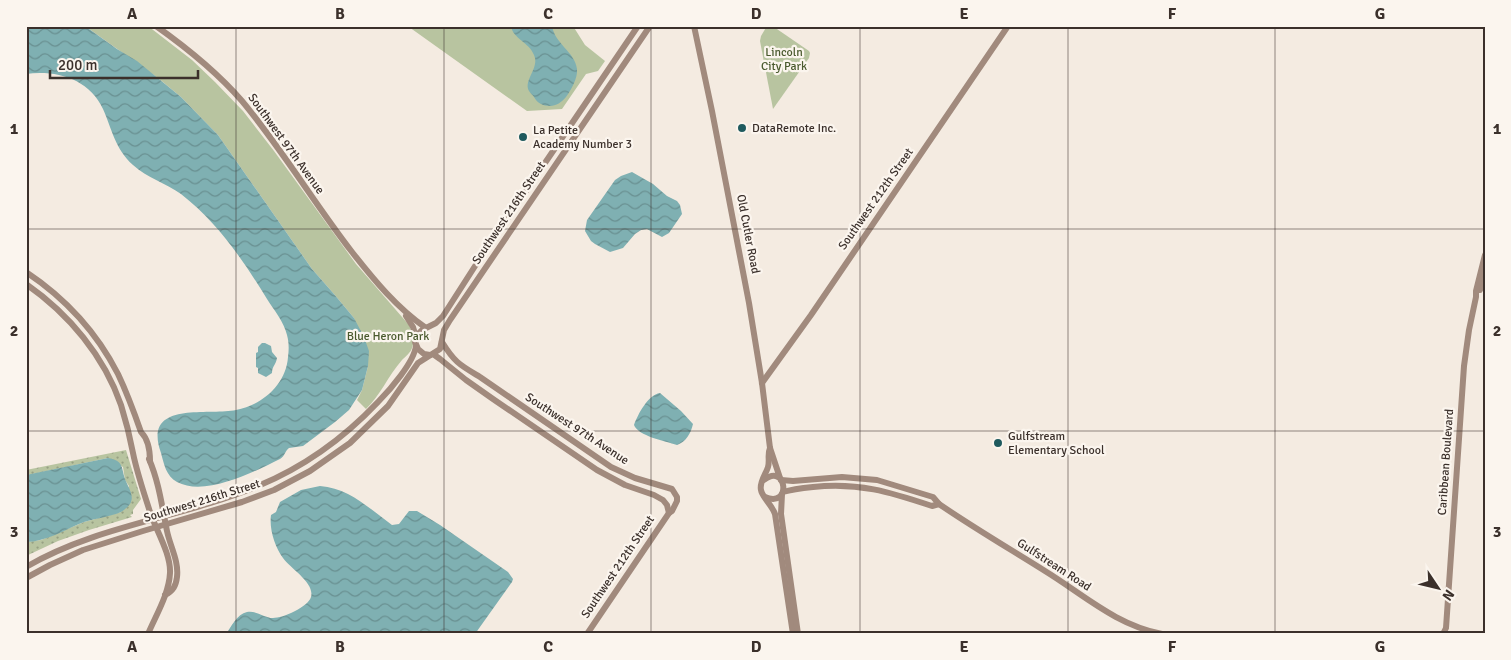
<svg xmlns="http://www.w3.org/2000/svg" width="1511" height="660" font-family="Signika,sans-serif">
<style>
.grass{fill:url(#grass-dots)}
.park{fill:#b8c4a0}
.water{fill:url(#water-waves)}
.lines{fill:none;stroke-linecap:round;stroke-linejoin:round}
.secondary{stroke:#a18a7d;stroke-width:6}
.grid{fill:none;stroke:#3b302b;stroke-width:1;stroke-opacity:0.55}
.poi-dot{fill:#1f5a5e;stroke:#fbf5ee;stroke-width:2}
.labels{text-anchor:middle;dominant-baseline:central;stroke-width:4.5;stroke-linejoin:round;paint-order:stroke}
.park-label{font-size:12px;fill:#4a5a2e;stroke:#fbf5ee}
.poi-label{font-size:12px;fill:#3b302b;stroke:#fbf5ee;text-anchor:start}
.street-label{font-size:12px;fill:#3b302b;stroke:#fbf5ee}
.neatline{fill:none;stroke:#3b302b;stroke-width:2}
.grid-label{font-size:16px;text-anchor:middle;font-weight:bold;fill:#3b302b}
</style>
<defs>
<pattern id="grass-dots" width="8" height="8" patternUnits="userSpaceOnUse" patternTransform="scale(1.25)"><rect width="8" height="8" fill="#b8c4a0"/><path d="M2 2h.1M6 6h.1" fill="none" stroke="#97a083" stroke-width="1.8" stroke-linecap="round"/></pattern>
<pattern id="water-waves" width="16" height="10" patternUnits="userSpaceOnUse" patternTransform="scale(1.25)"><rect width="16" height="10" fill="#7fb0b2"/><path d="M0 5q4-4 8 0t8 0" fill="none" stroke="#699091"/></pattern>
</defs>
<rect width="100%" height="100%" fill="#f4ebe1"/>
<path class="grass" d="M126 450 141 499 133 510V514L130 515 132 517 89 530 58 541 26 556V542L41 540 84 522 121 512 129 486 125 480 123 467 108 458 33 474 26 475V470Z"/>
<g class="park">
<path d="M85 26H148L192 60 215 82 243 111 274 151 356 264 409 325C412 331 415 341 412 348 411 352 405 357 402 360 388 376 380 396 366 409L357 400 362 390 368 366 354 318 334 294 312 269 218 135 181 97 158 78Z"/>
<path d="M409 26H573L585 45 605 61 598 71 586 74 562 109 527 111 409 27Z"/>
<path d="M767 26 774 27 809 51 810 53 809 58 773 109 760 41 761 36Z"/>
</g>
<g class="water">
<path d="M26 26H85L117 49 137 61 181 97 218 135 312 269 334 294 354 318 364 337 369 351 368 366 362 390 349 410 335 422 303 446 289 448C285 451 285 456 280 459 254 472 205 497 177 482 166 476 164 464 161 453 142 400 207 416 236 410 262 405 286 385 288 357 289 350 289 342 287 335 284 322 274 310 267 299 243 260 218 223 181 194 166 183 147 178 133 165 115 149 112 129 103 109 89 79 57 70 26 74Z"/>
<path d="M511 26H552C555 44 575 52 577 69 578 78 571 90 566 97 562 102 556 106 550 106 543 106 537 103 534 97 533 95 531 94 529 91 523 80 540 68 534 55 529 42 513 39 511 26Z"/>
<path d="M632 172 653 184 667 196 677 201 680 205 682 214 669 233 662 237 647 229 641 230 635 234 623 248 610 252 595 244 591 241 585 231 587 220 615 180 621 176Z"/>
<path d="M262 343H265L271 346 272 352 277 358C276 365 272 366 272 373L266 377 258 373V368L256 367V353L258 352V347Z"/>
<path d="M660 393 681 411 693 424C691 433 686 442 677 445 665 441 638 436 634 425 638 414 648 395 660 393Z"/>
<path d="M108 458C124 461 121 467 125 479 128 487 135 496 130 504 128 507 124 510 121 512 110 517 96 518 84 522 66 529 46 542 26 542V475Z"/>
<path d="M320 486C349 488 370 509 392 525L399 524 409 511H417L440 525 508 572 513 579 512 582 475 634H226C231 627 237 614 247 612 256 610 264 618 273 618 283 618 308 607 311 597 315 583 291 569 283 558 275 547 269 529 271 515L276 512 280 502 301 490Z"/>
</g>
<g class="lines">
<g class="secondary">
<path d="M156 26C187 48 217 72 242 101 282 149 314 203 352 252 374 280 397 308 426 328"/>
<path d="M694 26 712 111 749 303 762 383 770 448 780 478"/>
<path d="M26 272C65 298 97 333 118 374 127 393 134 412 141 432 148 439 150 451 150 461"/>
<path d="M26 284C69 314 104 356 121 405 126 421 130 437 133 453 137 473 144 493 150 512 156 530 171 554 170 573 169 594 156 615 148 634"/>
<path d="M1480 290 1485 273"/>
<path d="M406 316 413 327 416 337"/>
<path d="M442 342C455 363 460 365 480 377L611 467 635 478 672 489 677 497V501L672 511 669 513 587 634"/>
<path d="M433 354 440 359 466 380 493 399 597 470 625 485 654 495 663 500 667 505 669 513"/>
<path d="M430 355 424 354 418 349 415 342 418 334 422 330 436 323 443 316 477 263 638 26"/>
<path d="M762 383 811 315 1008 26"/>
<path d="M770 448C767 455 770 460 768 467 766 474 759 482 761 490 762 497 772 505 775 514L793 634"/>
<path d="M149 459C159 482 162 507 167 531 170 546 179 561 177 577 176 586 173 591 165 595"/>
<path d="M764 480C787 462 792 509 765 497"/>
<path d="M781 480 793 481 842 477 877 480 933 497 939 504C974 528 1010 549 1045 571 1084 595 1116 625 1162 634"/>
<path d="M783 492C793 489 803 488 813 487 858 482 890 492 932 506L939 504"/>
<path d="M782 494 781 514 798 634"/>
<path d="M26 567C98 525 182 518 258 486 304 467 344 438 378 402 390 390 414 362 416 346"/>
<path d="M26 578 50 565 83 550 143 531 242 502 274 490 310 471 350 443 388 406 418 363 440 349 444 330 450 320 650 26"/>
<path d="M1443 634 1446 628 1464 366 1469 330 1476 297V291L1485 255"/>
</g>
</g>
<path class="grid" d="M236 26V634M444 26V634M651 26V634M860 26V634M1068 26V634M1275 26V634M26 229H1485M26 431H1485"/>
<g class="poi-dot">
<circle cx="742" cy="128" r="5"/>
<circle cx="523" cy="137" r="5"/>
<circle cx="998" cy="443" r="5"/>
</g>
<g class="labels">
<g class="park-label">
<text x="784" y="52">Lincoln<tspan x="784" dy="14">City Park</tspan></text>
<text x="388" y="336">Blue Heron Park</text>
</g>
<g class="poi-label">
<text x="752" y="128">DataRemote Inc.</text>
<text x="533" y="130">La Petite<tspan x="533" dy="14">Academy Number 3</tspan></text>
<text x="1008" y="436">Gulfstream<tspan x="1008" dy="14">Elementary School</tspan></text>
</g>
<g class="street-label">
<text transform="translate(286 144) rotate(54)">Southwest 97th Avenue</text>
<text transform="translate(876 199) rotate(-55)">Southwest 212th Street</text>
<text transform="translate(509 213) rotate(-56)">Southwest 216th Street</text>
<text transform="translate(748 234) rotate(79)">Old Cutler Road</text>
<text transform="translate(577 429) rotate(33)">Southwest 97th Avenue</text>
<text transform="translate(1446 462) rotate(-86)">Caribbean Boulevard</text>
<text transform="translate(202 501) rotate(-17)">Southwest 216th Street</text>
<text transform="translate(1054 565) rotate(33)">Gulfstream Road</text>
<text transform="translate(618 567) rotate(-56)">Southwest 212th Street</text>
</g>
</g>
<rect width="1511" height="660" fill="none" stroke="#fbf5ee" stroke-width="55"/>
<g transform="translate(1438 588) rotate(125)" stroke="#fbf5ee" stroke-width="4" paint-order="stroke">
<path d="M0-4L9 19L0 12L-9 19Z" fill="#3b302b"/>
<text y="-8" font-size="14" font-weight="bold" text-anchor="middle" fill="#3b302b">N</text>
</g>
<path d="M50 70v8h148v-8" fill="none" stroke="#3b302b" stroke-width="2.5"/>
<text x="58" y="70" font-size="15" fill="#3b302b" stroke="#fbf5ee" stroke-width="4" paint-order="stroke">200 m</text>
<rect x="28" y="28" width="1456" height="604" class="neatline"/>
<g class="grid-label">
<text x="132" y="19">A</text>
<text x="340" y="19">B</text>
<text x="548" y="19">C</text>
<text x="756" y="19">D</text>
<text x="964" y="19">E</text>
<text x="1172" y="19">F</text>
<text x="1380" y="19">G</text>
<text x="14" y="134">1</text>
<text x="1497" y="134">1</text>
<text x="14" y="336">2</text>
<text x="1497" y="336">2</text>
<text x="14" y="537">3</text>
<text x="1497" y="537">3</text>
<text x="132" y="652">A</text>
<text x="340" y="652">B</text>
<text x="548" y="652">C</text>
<text x="756" y="652">D</text>
<text x="964" y="652">E</text>
<text x="1172" y="652">F</text>
<text x="1380" y="652">G</text>
</g>
</svg>
